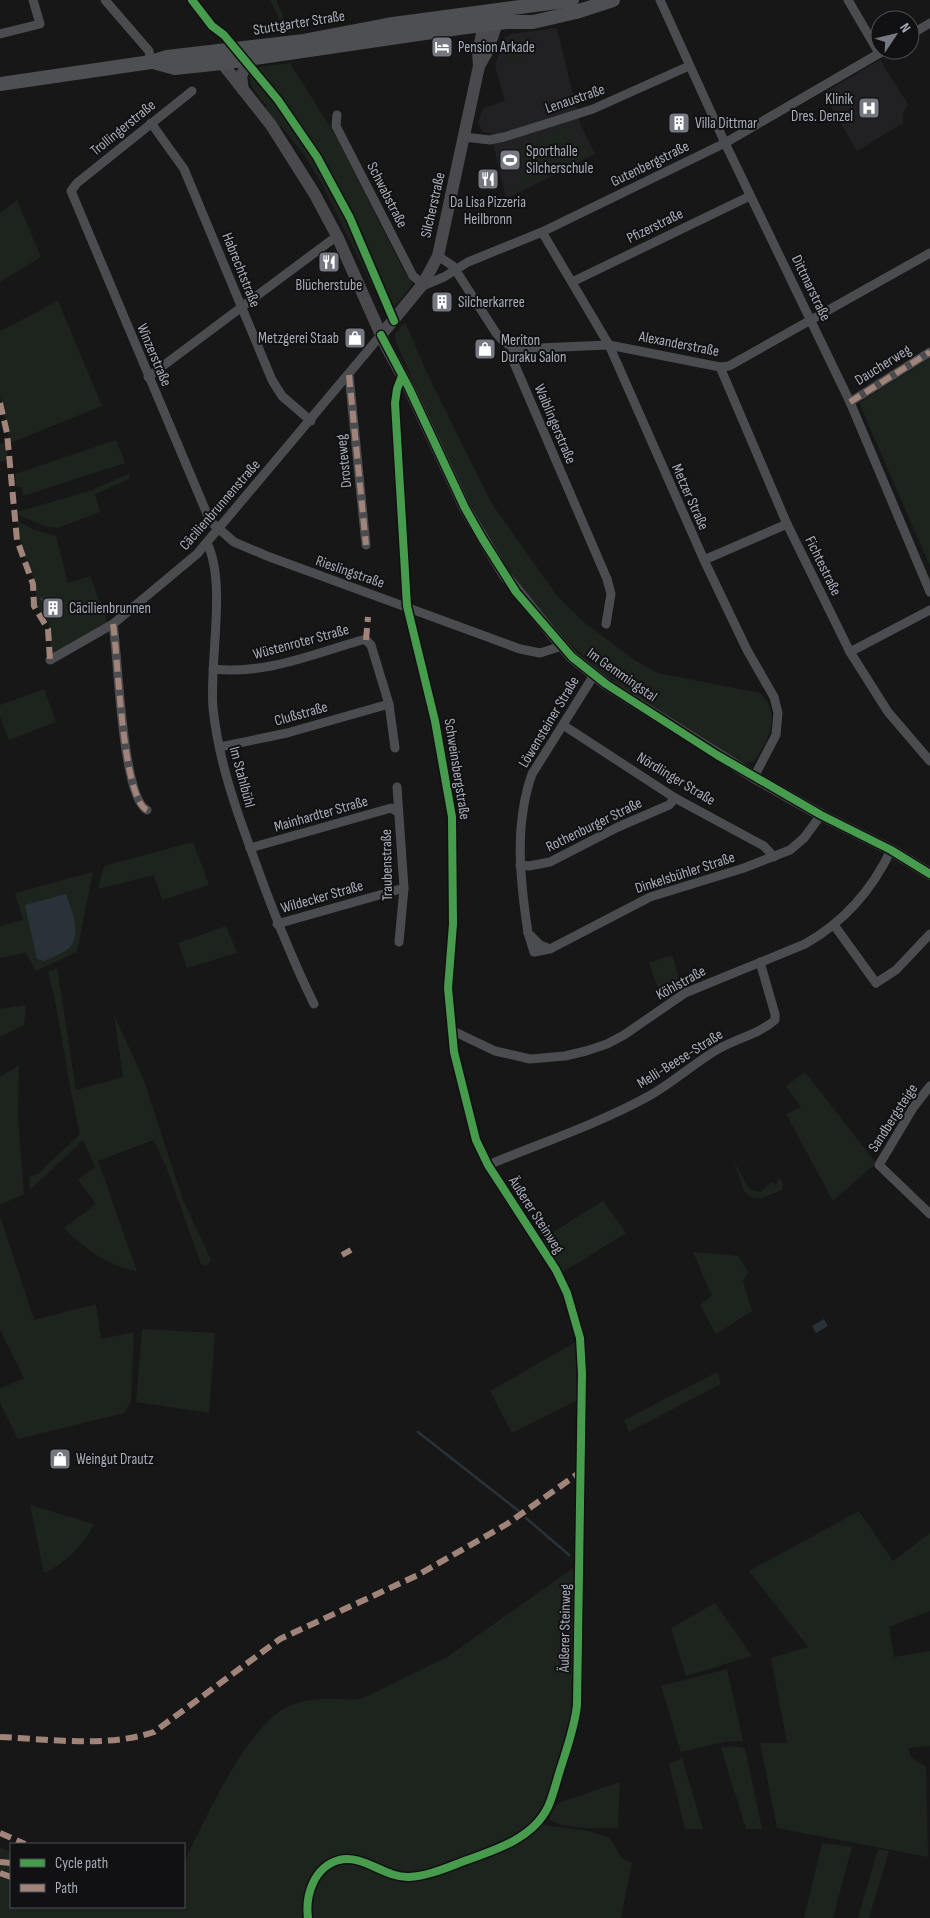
<svg xmlns="http://www.w3.org/2000/svg" width="930" height="1918" font-family="'Sofia Sans Condensed',sans-serif">
<style>
.built{fill:#212123}
.green{fill:#1d241e}
.water{fill:#2a3239}
.lines{fill:none;stroke-linecap:round;stroke-linejoin:round}
.stream{stroke:#2a3239;stroke-width:2.5}
.street{stroke:#4b4c50;stroke-width:9}
.secondary{stroke:#4a4a4e;stroke-width:12}
.primary{stroke:#4d4f52;stroke-width:14}
.quiet{stroke:#a18479;stroke-width:6;stroke-dasharray:12 6;stroke-linecap:butt}
.cycleway-casing{stroke:#111113;stroke-width:11}
.cycleway{stroke:#469c4c;stroke-width:8}
.labels{text-anchor:middle;dominant-baseline:central;stroke-width:4;stroke-linejoin:round;paint-order:stroke}
.street-label{font-size:15px;fill:#a8adb8;stroke:#111113}
.poi-label{font-size:15px;fill:#a8adb8;stroke:#111113;text-anchor:start}
</style>
<rect width="100%" height="100%" fill="#171717"/>
<g class="built">
<path d="M557 28 580 123 595 154 506 199 491 134 483 132 478 123 483 108 505 101 495 66 504 38 510 34Z"/>
<path d="M880 60 908 104 903 113V123L857 151 823 93Z"/>
</g>
<g class="green">
<path d="M270 0H276L290 32 286 33Z"/>
<circle cx="515" cy="52" r="10"/>
<path d="M290 63 337 138 404 271 413 284 387 316 322 184 305 156 281 126 277 128 265 108 267 106C258 95 244 83 252 68Z"/>
<path d="M569 125 579 148 587 145 591 154 513 192 512 189 522 183 523 175 529 169 518 147 527 141 530 144Z"/>
<path d="M17 200 41 257 0 282V213Z"/>
<path d="M58 301 102 406 10 443 0 396V331Z"/>
<path d="M405 322 426 371 492 504 558 597 585 623 636 661 658 673 760 693C783 714 768 740 754 762L741 763C685 727 614 688 567 641 485 559 442 444 395 340V334Z"/>
<path d="M930 358V566L859 403Z"/>
<path d="M116 440 125 463 23 496 22 487H16L15 474Z"/>
<path d="M6 442 8 460 0 462V444Z"/>
<path d="M130 473 129 479 95 494 100 512 58 528 47 527 18 515 17 512 89 491Z"/>
<path d="M17 521 35 530 56 536 68 583 90 576 108 624 51 655 49 623 35 603 36 583 23 556Z"/>
<path d="M44 689 56 722 9 740 0 717V705Z"/>
<path d="M193 842 209 885 162 900 154 875 98 889 104 866Z"/>
<path d="M93 872 77 952 36 971 26 953 0 958V926L23 920 15 893Z"/>
<path d="M226 926 237 953 187 968 178 943Z"/>
<path d="M672 955 682 988 662 999 649 963Z"/>
<path d="M57 968 76 1090 123 1077 114 1015 143 1078 183 1200 211 1260 206 1266 201 1264 168 1172 154 1140 98 1161 137 1271C108 1266 84 1248 64 1228L96 1204 78 1180 95 1167 83 1140 30 1190 29 1177 38 1174 80 1134C67 1081 62 1025 48 972Z"/>
<path d="M26 1005 24 1025 0 1037V1009Z"/>
<path d="M19 1065 18 1117 24 1194 0 1205V1077Z"/>
<path d="M805 1072 876 1163 833 1201 786 1114 801 1107 786 1086Z"/>
<path d="M734 1162 750 1190 760 1192 772 1182 776 1185 779 1178 783 1183 782 1190 762 1198H752L744 1191Z"/>
<path d="M603 1201 626 1233 563 1272 542 1239Z"/>
<path d="M0 1216 34 1320 96 1304 101 1339 134 1332 131 1401 124 1413 18 1439 0 1403V1389L24 1378 0 1329Z"/>
<path d="M693 1252 738 1256 748 1272 743 1281 752 1311 716 1334 700 1305 712 1296Z"/>
<path d="M142 1329 215 1333 209 1413 136 1402Z"/>
<path d="M577 1341 578 1400 512 1433 490 1391Z"/>
<path d="M717 1372 721 1384 629 1432 624 1420Z"/>
<path d="M30 1505 94 1524C82 1547 67 1562 44 1573Z"/>
<path d="M859 1511 893 1561 930 1533V1611L889 1627 894 1657 930 1651V1746L908 1748 911 1757 926 1767 928 1857 777 1828 760 1743H787L771 1658 808 1647 749 1571Z"/>
<path d="M579 1564 575 1717 549 1802 532 1831 543 1825 589 1831 610 1838 622 1858 632 1863 621 1918H0V1847L11 1852V1907H184V1863L189 1851C210 1811 248 1723 291 1705 305 1700 322 1698 337 1699 346 1699 353 1701 363 1698L447 1657Z"/>
<path d="M715 1603 752 1656 686 1676 671 1628Z"/>
<path d="M727 1669 743 1741 724 1742 681 1752 661 1686Z"/>
<path d="M733 1746 745 1748 762 1829H746L721 1748Z"/>
<path d="M682 1758 703 1829H685L669 1764Z"/>
<path d="M620 1782 618 1828C597 1827 568 1831 550 1820V1815L558 1803Z"/>
<path d="M822 1843 852 1847 833 1918H804Z"/>
<path d="M878 1849 889 1851 869 1918H858Z"/>
</g>
<g class="water">
<path d="M66 894C71 909 83 935 69 948 63 954 51 957 44 961L37 959 25 905Z"/>
<path d="M824 1319 828 1326 816 1333 812 1326Z"/>
</g>
<g class="lines">
<g class="stream">
<path d="M41 599 56 610"/>
<path d="M418 1432 520 1512"/>
<path d="M526 1518 569 1555"/>
</g>
<g class="street">
<path d="M105 0 149 51 151 62"/>
<path d="M660 0 725 143 850 402 930 592"/>
<path d="M848 0 879 53"/>
<path d="M0 34 40 24 33 0"/>
<path d="M910 35 930 23"/>
<path d="M192 91 77 183 71 191 210 521 234 542 267 556 520 649 540 653 562 646"/>
<path d="M337 115 336 126 413 276 423 284"/>
<path d="M151 123 184 169 272 380 282 396 311 421"/>
<path d="M464 137 490 140 504 137 593 109 689 66"/>
<path d="M542 232 609 345 704 560 747 650 774 697 778 713 776 735 754 777"/>
<path d="M438 256 453 266 496 333 503 341 515 349 609 345 720 367 729 366 930 253"/>
<path d="M572 282 750 196"/>
<path d="M420 287 444 277 468 262 542 232 725 143 885 50"/>
<path d="M515 349 512 356 514 363 607 579 611 594 606 624"/>
<path d="M720 367 787 524 850 652 888 712 930 761"/>
<path d="M349 375 366 545"/>
<path d="M148 377 337 236"/>
<path d="M850 402 930 352"/>
<path d="M207 543C227 583 209 662 213 708 218 757 234 804 251 850 270 904 289 953 314 1004"/>
<path d="M704 560 787 524"/>
<path d="M113 624C118 654 122 798 147 810"/>
<path d="M850 652 930 610"/>
<path d="M50 660 113 624 197 554 381 335"/>
<path d="M213 669C265 675 313 654 362 640H366L371 645 389 704 395 748"/>
<path d="M563 725 675 798 764 846 774 857"/>
<path d="M220 747 287 733 389 704"/>
<path d="M397 787 404 888 399 942"/>
<path d="M250 848 391 808 398 812"/>
<path d="M520 865 529 866 550 862 618 827 669 805 675 798"/>
<path d="M277 924 404 888"/>
<path d="M834 925 876 983 896 970 930 934"/>
<path d="M528 933C520 880 514 825 532 774L594 675"/>
<path d="M550 949 534 952 528 933 540 945 550 949 650 897 744 868 790 850 804 838 821 815"/>
<path d="M451 1030 495 1051 530 1059 565 1056 586 1051 607 1044 624 1035 685 993 805 944C844 922 872 890 891 850"/>
<path d="M930 1086 913 1108 879 1165 930 1214"/>
<path d="M488 1165C541 1143 598 1124 649 1096 672 1083 692 1065 715 1051 734 1039 758 1035 775 1020V1014L760 962"/>
<path d="M308 1918C305 1895 314 1867 339 1860 363 1854 385 1878 409 1877 429 1876 448 1867 467 1860 496 1850 533 1838 548 1807 554 1794 557 1778 562 1764 568 1745 575 1725 577 1705L582 1373 580 1338 567 1293 556 1270 488 1165 476 1140 454 1052 448 988 453 924 452 817 435 721 407 606 395 403 397 389 402 376"/>
</g>
<g class="secondary">
<path d="M222 63 271 125 314 193 337 236 386 346 409 388 465 508 504 574 552 634 572 657 606 684 754 777 821 815 891 850 930 874"/>
<path d="M479 66 487 52 497 23"/>
<path d="M243 90 241 76 249 60"/>
<path d="M381 335 423 284 438 256 479 66 478 52 484 25"/>
</g>
<g class="primary">
<path d="M153 62 175 68 222 63 459 28 506 22H533L576 12 613 0"/>
<path d="M0 84 151 62 167 57 304 41 393 24 572 0"/>
</g>
<g class="quiet">
<path d="M349 375 366 545"/>
<path d="M850 402 930 352"/>
<path d="M0 403 7 433 17 540 33 584 34 606 48 629 50 660"/>
<path d="M113 624C118 654 122 798 147 810"/>
<path d="M366 640 368 617"/>
<path d="M342 1255 351 1250"/>
<path d="M0 1737C50 1739 106 1748 154 1732L280 1639 418 1575 507 1524 579 1473"/>
<path d="M0 1833 25 1844"/>
<path d="M0 1862 11 1863"/>
<path d="M0 1873 11 1877"/>
</g>
<g class="cycleway-casing">
<g id="cycleway">
<path d="M192 0 212 26 224 35 278 100 317 157 350 218 394 321"/>
<path d="M381 335 409 388 465 508 482 538 516 592 572 657 606 684 717 755 821 815 891 850 930 874"/>
<path d="M308 1918C305 1895 314 1867 339 1860 363 1854 385 1878 409 1877 429 1876 448 1867 467 1860 496 1850 533 1838 548 1807 554 1794 557 1778 562 1764 568 1745 575 1725 577 1705L582 1373 580 1338 567 1293 556 1270 488 1165 476 1140 454 1052 448 988 453 924 452 817 435 721 407 606 395 403 397 389 402 376"/>
</g>
</g>
<use href="#cycleway" class="cycleway"/>
</g>
<defs>
<g id="hotel-square" transform="scale(1.125)"><rect x="-9" y="-9" width="18" height="18" rx="4" fill="#757880" stroke="#111113"/><path d="M-6-4.5h1.5V1H6V5H4.5V3h-9V5H-6ZM-4 0a1.8 1.8 0 1 1 3.6 0ZM.5 0V-2.5h3Q6-2.5 6 0Z" fill="#fff"/></g>
<g id="hospital-square" transform="scale(1.125)"><rect x="-9" y="-9" width="18" height="18" rx="4" fill="#757880" stroke="#111113"/><path d="M-5-5h3v3.5h4V-5h3V5h-3V1.5h-4V5h-3Z" fill="#fff"/></g>
<g id="building-square" transform="scale(1.125)"><rect x="-9" y="-9" width="18" height="18" rx="4" fill="#757880" stroke="#111113"/><path d="M-4-6H4V6H1V3H-1V6H-4ZM-2.5-4.3h1.7v1.8h-1.7ZM.8-4.3h1.7v1.8H.8ZM-2.5-1h1.7V.8h-1.7ZM.8-1h1.7V.8H.8Z" fill="#fff"/></g>
<g id="stadium-square" transform="scale(1.125)"><rect x="-9" y="-9" width="18" height="18" rx="4" fill="#757880" stroke="#111113"/><path d="M0-5a6.5 5 0 1 0 0 10a6.5 5 0 1 0 0-10ZM-3.5-1.8h7v3.6h-7Z" fill="#fff"/></g>
<g id="restaurant-square" transform="scale(1.125)"><rect x="-9" y="-9" width="18" height="18" rx="4" fill="#757880" stroke="#111113"/><path d="M-5-6h1v4h1v-4h1v4h1v-4h1v5L-1.5 .5V6h-2V.5L-5-1ZM5-6V6H3V1.5H1.5Q1.5-4 5-6Z" fill="#fff"/></g>
<g id="shop-square" transform="scale(1.125)"><rect x="-9" y="-9" width="18" height="18" rx="4" fill="#757880" stroke="#111113"/><path d="M-5-2.5h2.3a2.7 3.5 0 0 1 5.4 0H5L5.5 6h-11ZM-1.5-2.5h3a1.5 2.3 0 0 0-3 0Z" fill="#fff"/></g>
</defs>
<g fill-rule="evenodd">
<use href="#hotel-square" x="442" y="47"/>
<use href="#hospital-square" x="869" y="108"/>
<use href="#building-square" x="679" y="123"/>
<use href="#stadium-square" x="510" y="160"/>
<use href="#restaurant-square" x="488" y="179"/>
<use href="#restaurant-square" x="329" y="262"/>
<use href="#building-square" x="442" y="302"/>
<use href="#shop-square" x="355" y="338"/>
<use href="#shop-square" x="485" y="349"/>
<use href="#building-square" x="53" y="608"/>
<use href="#shop-square" x="60" y="1459"/>
</g>
<g class="labels">
<g class="street-label">
<text transform="translate(299 23) rotate(-9)">Stuttgarter Straße</text>
<text transform="translate(575 99) rotate(-19)">Lenaustraße</text>
<text transform="translate(123 128) rotate(-39)">Trollingerstraße</text>
<text transform="translate(650 164) rotate(-26)">Gutenbergstraße</text>
<text transform="translate(387 195) rotate(63)">Schwabstraße</text>
<text transform="translate(433 205) rotate(-77)">Silcherstraße</text>
<text transform="translate(655 226) rotate(-26)">Pfizerstraße</text>
<text transform="translate(241 270) rotate(68)">Habrechtstraße</text>
<text transform="translate(811 288) rotate(64)">Dittmarstraße</text>
<text transform="translate(679 344) rotate(11)">Alexanderstraße</text>
<text transform="translate(154 355) rotate(67)">Winzerstraße</text>
<text transform="translate(883 365) rotate(-32)">Daucherweg</text>
<text transform="translate(555 424) rotate(67)">Waiblingerstraße</text>
<text transform="translate(344 461) rotate(-96)">Drosteweg</text>
<text transform="translate(690 497) rotate(66)">Metzer Straße</text>
<text transform="translate(220 505) rotate(-49)">Cäcilienbrunnenstraße</text>
<text transform="translate(823 566) rotate(64)">Fichtestraße</text>
<text transform="translate(350 572) rotate(19)">Rieslingstraße</text>
<text transform="translate(301 642) rotate(-15)">Wüstenroter Straße</text>
<text transform="translate(622 675) rotate(35)">Im Gemmingstal</text>
<text transform="translate(301 714) rotate(-16)">Clußstraße</text>
<text transform="translate(549 722) rotate(-59)">Löwensteiner Straße</text>
<text transform="translate(457 769) rotate(81)">Schweinsbergstraße</text>
<text transform="translate(242 777) rotate(75)">Im Stahlbühl</text>
<text transform="translate(676 779) rotate(31)">Nördlinger Straße</text>
<text transform="translate(321 814) rotate(-16)">Mainhardter Straße</text>
<text transform="translate(594 825) rotate(-26)">Rothenburger Straße</text>
<text transform="translate(387 865) rotate(-91)">Traubenstraße</text>
<text transform="translate(685 873) rotate(-18)">Dinkelsbühler Straße</text>
<text transform="translate(322 897) rotate(-16)">Wildecker Straße</text>
<text transform="translate(681 983) rotate(-29)">Köhlstraße</text>
<text transform="translate(680 1059) rotate(-32)">Melli-Beese-Straße</text>
<text transform="translate(893 1118) rotate(-57)">Sandbergsteige</text>
<text transform="translate(536 1215) rotate(57)">Äußerer Steinweg</text>
<text transform="translate(565 1628) rotate(-89)">Äußerer Steinweg</text>
</g>
<g class="poi-label">
<text x="458" y="47">Pension Arkade</text>
<text x="853" y="99" text-anchor="end">Klinik<tspan x="853" dy="17">Dres. Denzel</tspan></text>
<text x="695" y="123">Villa Dittmar</text>
<text x="526" y="151">Sporthalle<tspan x="526" dy="17">Silcherschule</tspan></text>
<text x="488" y="202" text-anchor="middle">Da Lisa Pizzeria<tspan x="488" dy="17">Heilbronn</tspan></text>
<text x="329" y="285" text-anchor="middle">Blücherstube</text>
<text x="458" y="302">Silcherkarree</text>
<text x="339" y="338" text-anchor="end">Metzgerei Staab</text>
<text x="501" y="340">Meriton<tspan x="501" dy="17">Duraku Salon</tspan></text>
<text x="69" y="608">Cäcilienbrunnen</text>
<text x="76" y="1459">Weingut Drautz</text>
</g>
</g>
<rect x="10" y="1843" width="175" height="65" fill="#111113" stroke="#4d4f55"/>
<rect x="20" y="1859" width="25" height="8" fill="#469c4c" stroke="#4d4f55"/>
<text x="55" y="1868" font-size="15" fill="#a8adb8">Cycle path</text>
<rect x="20" y="1884" width="25" height="8" fill="#a18479" stroke="#4d4f55"/>
<text x="55" y="1893" font-size="15" fill="#a8adb8">Path</text>
<g transform="translate(895 35) rotate(55)"><circle r="24" fill="#111113" stroke="#4d4f55"/>
<path d="M0-4L9 19L0 12L-9 19Z" fill="#757880"/>
<text y="-8" font-size="14" font-weight="bold" text-anchor="middle" fill="#a8adb8">N</text>
</g>
</svg>
